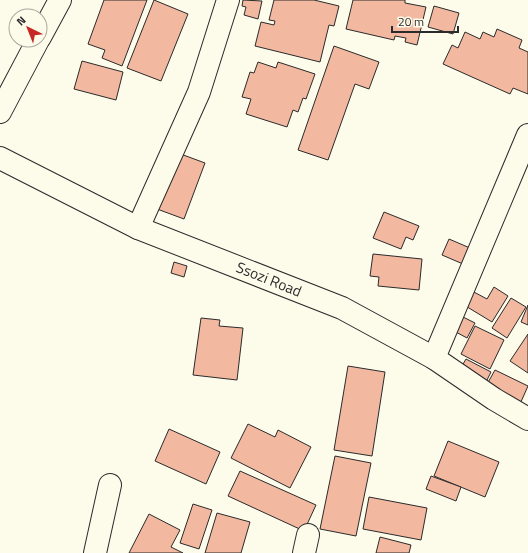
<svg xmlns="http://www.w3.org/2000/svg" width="528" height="553" font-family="'Titillium Web',sans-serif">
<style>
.building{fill:#f2b8a0;stroke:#2b2b2b}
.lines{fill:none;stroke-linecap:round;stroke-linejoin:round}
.minor-casing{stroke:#2b2b2b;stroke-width:24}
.minor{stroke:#fdfbea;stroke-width:22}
.labels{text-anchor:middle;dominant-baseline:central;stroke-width:3;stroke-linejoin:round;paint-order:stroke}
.street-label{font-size:15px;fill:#2b2b2b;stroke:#fdfbea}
</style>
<rect width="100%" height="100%" fill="#fdfbea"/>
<g class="building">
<path d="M104 0H147L122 66 102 58 105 50 88 44Z"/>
<path d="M154 0 188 14 161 81 127 68Z"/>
<path d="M243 0 262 1 258 19 244 15 246 7 242 6Z"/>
<path d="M274 0H314L339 6 334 26 329 25 320 62 255 46 261 22 274 25 275 21 269 20Z"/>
<path d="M353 0H405V3L426 7 417 45 405 42 406 38 395 36 394 40 346 29Z"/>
<path d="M434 6 459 13 453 34 428 27Z"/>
<path d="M497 29 522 40 519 48 528 52V94L513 88 510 94 443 64 452 45 458 48 465 32 480 39 483 32 494 37Z"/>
<path d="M334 46 379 62 369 89 355 84 328 160 298 150Z"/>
<path d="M82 61 123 72 116 100 74 89Z"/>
<path d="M258 62 276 68 278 62 315 74 306 99 303 98 298 112 293 110 287 127 246 114 251 99 242 97 250 72 254 73Z"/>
<path d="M178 153 205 163 184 219 157 209Z"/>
<path d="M384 212 419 226 413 240 406 237 401 249 373 238Z"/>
<path d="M449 239 470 248 463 264 442 255Z"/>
<path d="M373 254 422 259 419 290 378 286 379 277 370 276Z"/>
<path d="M174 262 187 266 184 277 171 273Z"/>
<path d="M494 287 508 296 492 322 464 305 472 291 487 299Z"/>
<path d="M511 298 526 307 507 338 492 328Z"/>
<path d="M528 305V325L521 322Z"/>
<path d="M461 316 475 323 467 338 454 331Z"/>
<path d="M201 318 220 320 219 326 243 328 237 380 193 375Z"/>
<path d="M475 326 504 340 490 369 461 354Z"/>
<path d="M528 334V373L510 361Z"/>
<path d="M466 359 491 372 485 384 459 371Z"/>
<path d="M348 366 385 372 372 456 334 450Z"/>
<path d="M495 370 528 386 520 404 486 386Z"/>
<path d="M248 424 275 437 278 430 311 447 290 488 231 458Z"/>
<path d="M169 429 220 452 206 484 155 461Z"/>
<path d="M448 441 499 462 485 497 434 476Z"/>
<path d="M335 456 371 463 356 536 320 529Z"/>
<path d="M240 471 316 505 304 531 228 496Z"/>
<path d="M431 476 461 487 456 501 426 489Z"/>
<path d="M369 497 427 508 421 540 363 529Z"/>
<path d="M193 504 212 510 199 549 180 543Z"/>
<path d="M217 513 250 522 241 553H205Z"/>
<path d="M149 514 180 530 171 547 183 553H129Z"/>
<path d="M380 537 411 545 409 553H376Z"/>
</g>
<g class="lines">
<g class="minor-casing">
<g id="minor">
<path d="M40 37 60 0"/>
<path d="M0 112 38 40"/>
<path d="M0 158 138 228 342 308 434 358 494 399 528 419"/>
<path d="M138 228 199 92 228 0"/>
<path d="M434 358 528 135"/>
<path d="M95 553 110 485"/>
<path d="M304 553 308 535"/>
</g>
</g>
<use href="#minor" class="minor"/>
</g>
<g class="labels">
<g class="street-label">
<text transform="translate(269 279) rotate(22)">Ssozi Road</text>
</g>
</g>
<g transform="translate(28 28) rotate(317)"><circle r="19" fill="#fdfbea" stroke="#a9a89e"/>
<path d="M0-3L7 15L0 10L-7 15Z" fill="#c62828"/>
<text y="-6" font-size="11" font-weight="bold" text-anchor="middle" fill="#2b2b2b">N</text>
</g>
<path d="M392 26v6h66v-6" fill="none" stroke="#2b2b2b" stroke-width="2"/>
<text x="398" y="26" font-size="12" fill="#2b2b2b" stroke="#fdfbea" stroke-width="3" paint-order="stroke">20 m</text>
</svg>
